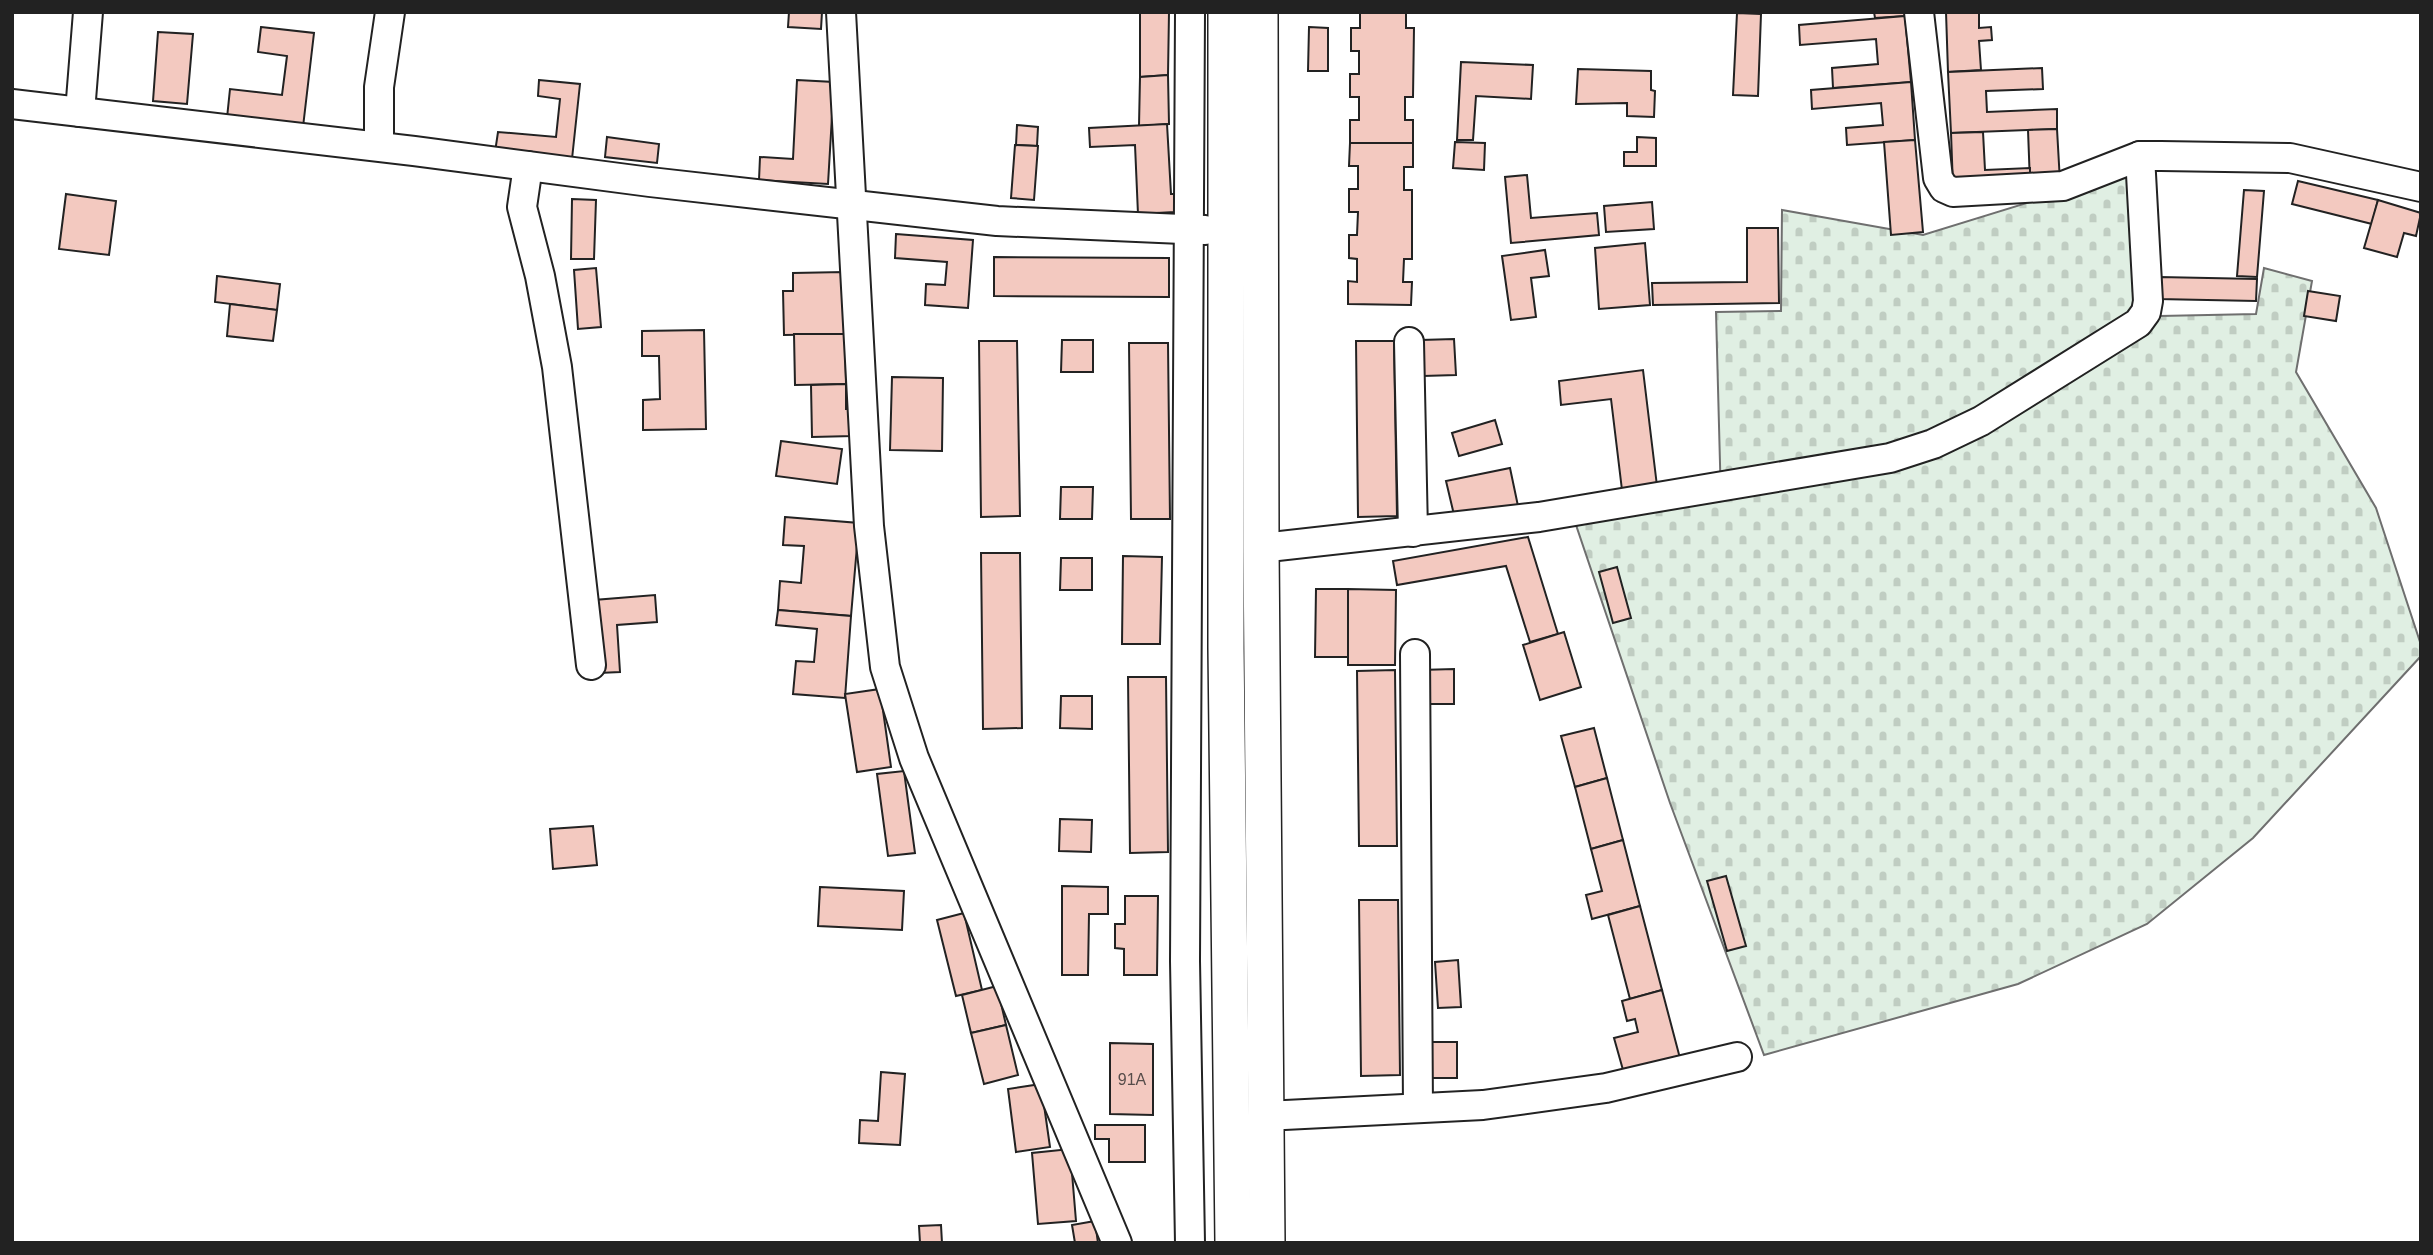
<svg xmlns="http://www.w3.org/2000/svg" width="2433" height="1255" font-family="Helvetica,sans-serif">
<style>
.cemetery{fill:url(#cemetery-stones);stroke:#6f6f6f;stroke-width:2}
.building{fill:#f3c9c0;stroke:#222;stroke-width:2}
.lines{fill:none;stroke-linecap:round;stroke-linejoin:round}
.minor-casing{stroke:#222;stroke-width:32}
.major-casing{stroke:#222;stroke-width:38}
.minor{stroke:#fff;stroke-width:28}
.major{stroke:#fff;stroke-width:35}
.labels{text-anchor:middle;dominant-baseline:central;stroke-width:5;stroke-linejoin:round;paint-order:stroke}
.number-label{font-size:16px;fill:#564c4a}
</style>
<defs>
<pattern id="cemetery-stones" width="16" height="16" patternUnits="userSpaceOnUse" patternTransform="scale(1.75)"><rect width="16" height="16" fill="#e0efe3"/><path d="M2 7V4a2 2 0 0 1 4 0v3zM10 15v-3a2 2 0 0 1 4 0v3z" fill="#c0cdc2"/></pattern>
</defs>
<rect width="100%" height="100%" fill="#fff"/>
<path class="cemetery" d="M2134 170 2160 316 2256 314 2264 268 2312 281 2296 372 2376 508 2421 645V656L2253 838 2147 924 2018 984 1764 1055 1670 803 1574 519 1721 501 1716 312 1781 311 1782 210 1923 235Z"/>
<g class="building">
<path d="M789 12H822L821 29 788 27Z"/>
<path d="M1140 12H1169L1168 75 1140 77Z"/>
<path d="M1360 12H1406V28H1414L1413 97H1405V120H1413V143H1350V120H1359V97H1350V74H1359V51H1351V28H1360Z"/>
<path d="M1874 12H1905V16L1875 18Z"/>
<path d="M1946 12H1979V28L1991 27 1992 40 1979 41 1981 70 1948 72Z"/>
<path d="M1737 13 1761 14 1758 96 1733 95Z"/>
<path d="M1905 16 1911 82 1833 88 1832 68 1878 64 1876 39 1800 45 1799 25Z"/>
<path d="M261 27 314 33 303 127 227 118 230 89 282 95 287 56 258 52Z"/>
<path d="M1309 27 1328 28V71H1308Z"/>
<path d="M158 32 193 34 187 104 153 101Z"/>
<path d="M1461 62 1533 65 1531 99 1476 96 1473 140H1457Z"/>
<path d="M2042 68 2043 89 1986 91 1987 112 2057 109V129L1951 133 1948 72Z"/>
<path d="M1578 69 1651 71V90L1655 91 1654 117 1627 116V103L1576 104Z"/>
<path d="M1168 75 1169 124 1139 126 1140 77Z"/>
<path d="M539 80 580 84 572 159 495 152 498 132 556 137 560 99 538 96Z"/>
<path d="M797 80 834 82 828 184 759 180 760 157 793 159Z"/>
<path d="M1911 82 1915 140 1847 145 1846 128 1883 125 1881 103 1812 109 1811 90Z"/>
<path d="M1167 124 1171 194H1174L1175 212 1138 214 1135 145 1090 147 1089 128Z"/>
<path d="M1017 125 1038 127 1037 146 1016 145Z"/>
<path d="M2057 129 2060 182 2030 183 2028 130Z"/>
<path d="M1983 132 1985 170 2030 168V183L1953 187 1951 133Z"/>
<path d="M607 137 659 144 657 163 605 157Z"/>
<path d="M1637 137 1656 138V166H1624V152H1637Z"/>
<path d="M1915 140 1923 232 1891 235 1884 142Z"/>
<path d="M1455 142 1485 143 1484 170 1453 168Z"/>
<path d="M1350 143H1413V167H1404V190H1412V259H1404L1403 282H1412L1411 305 1348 304V281L1357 282V259L1349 258V235H1357L1358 212H1349V189H1358V166H1349Z"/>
<path d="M1015 145 1038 146 1034 200 1011 198Z"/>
<path d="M1527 175 1531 218 1597 213 1599 235 1511 243 1505 177Z"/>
<path d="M2298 181 2378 200 2372 224 2292 204Z"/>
<path d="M2244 190 2264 191 2257 277 2237 276Z"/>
<path d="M66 194 116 201 109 255 59 249Z"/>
<path d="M572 199 596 200 594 259H571Z"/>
<path d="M2378 200 2421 213 2416 236 2404 233 2397 257 2364 248Z"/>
<path d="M1652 202 1654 229 1606 232 1604 206Z"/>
<path d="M1747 228H1778L1779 303 1653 305 1652 283 1747 282Z"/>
<path d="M896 234 973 240 968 308 925 305 926 284 945 285 947 262 895 258Z"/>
<path d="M1645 243 1650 305 1599 309 1595 248Z"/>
<path d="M1545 250 1549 276 1531 278 1536 317 1511 320 1502 256Z"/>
<path d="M994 257 1169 258V297L994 296Z"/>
<path d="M596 268 601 327 578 329 574 270Z"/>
<path d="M844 272 845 334 784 335 783 291H793V273Z"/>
<path d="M217 276 280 284 277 310 215 302Z"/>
<path d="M2159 277 2257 279 2256 301 2158 299Z"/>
<path d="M2308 291 2340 296 2336 321 2304 316Z"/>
<path d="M230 304 277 310 273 341 227 336Z"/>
<path d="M704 330 706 429 643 430V400L660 399 659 356H642V331Z"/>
<path d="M794 334H845L846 384 795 385Z"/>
<path d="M1454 339 1456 375 1423 376 1421 340Z"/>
<path d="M1062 340H1093V372H1061Z"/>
<path d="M979 341H1017L1020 516 981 517Z"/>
<path d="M1356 341H1394L1397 516 1358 517Z"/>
<path d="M1129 343H1168L1170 519H1131Z"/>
<path d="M1643 370 1657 486 1622 490 1611 399 1561 405 1559 381Z"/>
<path d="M892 377 943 378 942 451 890 450Z"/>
<path d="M846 384V409H853V436L812 437 811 385Z"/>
<path d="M1495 420 1502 444 1459 456 1452 433Z"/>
<path d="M781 441 842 449 837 484 776 476Z"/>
<path d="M1510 468 1518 506 1455 519 1446 481Z"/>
<path d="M1061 487H1093L1092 519H1060Z"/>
<path d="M785 517 859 523 851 616 778 610 780 581 801 583 804 546 783 545Z"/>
<path d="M1528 537 1558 634 1530 642 1506 566 1397 585 1393 561Z"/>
<path d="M981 553H1020L1022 728 983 729Z"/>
<path d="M1123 556 1162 557 1160 644H1122Z"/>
<path d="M1061 558H1092V590H1060Z"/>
<path d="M1617 567 1631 618 1613 623 1599 572Z"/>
<path d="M1316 589H1348V657H1315Z"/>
<path d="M1348 589 1396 590 1395 665H1348Z"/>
<path d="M655 595 657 622 617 625 620 672 599 673 594 600Z"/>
<path d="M778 610 851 616 845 698 793 694 796 661 814 662 817 629 776 625Z"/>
<path d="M1564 632 1581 687 1540 700 1523 645Z"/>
<path d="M1454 669V704H1421L1420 670Z"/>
<path d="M1395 670 1397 846H1359L1357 671Z"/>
<path d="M1128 677H1166L1168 852 1130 853Z"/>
<path d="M880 689 891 767 857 772 845 694Z"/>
<path d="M1061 696H1092V729L1060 728Z"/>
<path d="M1594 728 1607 778 1575 787 1561 736Z"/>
<path d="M904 771 915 853 888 856 877 774Z"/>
<path d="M1607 778 1623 840 1591 849 1575 787Z"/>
<path d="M1060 819 1092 820 1091 852 1059 851Z"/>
<path d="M593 826 597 865 553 869 550 829Z"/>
<path d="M1623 840 1640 906 1592 919 1586 895 1602 891 1591 849Z"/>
<path d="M1726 876 1746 946 1727 951 1707 881Z"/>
<path d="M1062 886 1108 887V914H1089L1088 975H1062Z"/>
<path d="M820 887 904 891 902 930 818 926Z"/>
<path d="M1125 896H1158L1157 975H1124V949L1115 948V924H1125Z"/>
<path d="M1359 900H1398L1400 1075 1361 1076Z"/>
<path d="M1640 906 1662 990 1630 999 1608 915Z"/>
<path d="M964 913 982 990 956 996 937 920Z"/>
<path d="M1458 960 1461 1007 1438 1008 1435 962Z"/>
<path d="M997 986 1006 1025 971 1033 962 995Z"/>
<path d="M1662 990 1681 1062 1625 1077 1614 1038 1638 1032 1635 1019 1627 1021 1622 1001Z"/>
<path d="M1006 1025 1018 1075 984 1084 971 1033Z"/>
<rect x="1423" y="1042" width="34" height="36"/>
<path d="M1110 1043 1153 1044V1115L1110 1114Z"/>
<path d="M881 1072 905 1074 900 1145 859 1143 860 1120 878 1121Z"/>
<path d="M1041 1084 1050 1147 1016 1152 1008 1089Z"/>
<path d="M1095 1125H1145V1162H1109V1139H1095Z"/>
<path d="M1070 1149 1076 1221 1038 1224 1032 1153Z"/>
<path d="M1095 1221 1098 1243H1075L1072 1225Z"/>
<path d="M941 1225 942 1243H920L919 1226Z"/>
</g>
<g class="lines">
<g class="minor-casing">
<g id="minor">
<path d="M841 12 869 526 885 667 914 758 1117 1243"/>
<path d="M1190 12 1185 961 1190 1243"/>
<path d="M1919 12 1938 178 1944 188 1953 192 2063 186 2140 156H2161L2290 158 2421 187"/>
<path d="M12 104 414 151 650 182 997 221 1205 230"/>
<path d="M80 112 88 12"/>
<path d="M379 146V87L390 12"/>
<path d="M528 166 522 207 540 276 557 367 591 665"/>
<path d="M1409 342 1413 532"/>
<path d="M1261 548 1539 517 1890 458 1933 444 1981 421 2138 323 2146 312 2148 301 2140 156"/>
<path d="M1415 654 1418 1108"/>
<path d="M1266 1116 1483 1105 1606 1088 1737 1057"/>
</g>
</g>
<g class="major-casing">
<g id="major">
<path d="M1226 12V648L1233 1243"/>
<path d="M1260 12 1261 548 1267 1243"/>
</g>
</g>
<use href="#minor" class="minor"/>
<use href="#major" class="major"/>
</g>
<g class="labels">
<g class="number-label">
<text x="1132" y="1079">91А</text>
</g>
</g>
<rect width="2433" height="1255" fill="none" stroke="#222222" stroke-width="28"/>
</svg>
